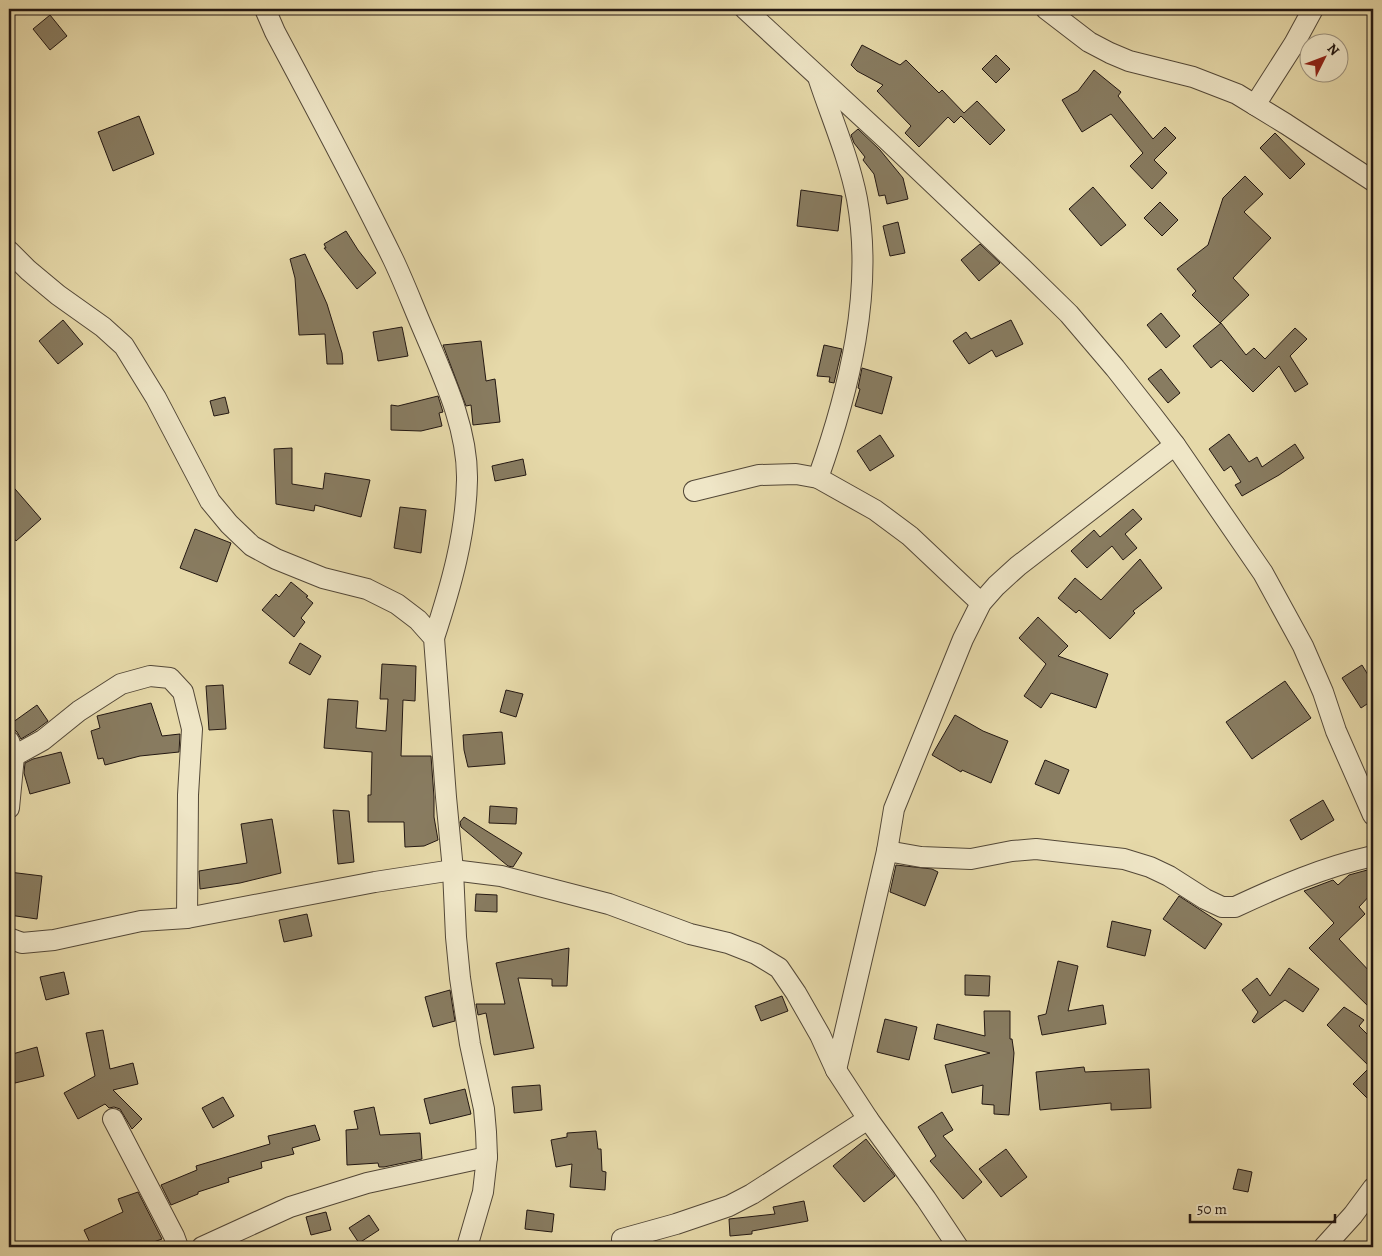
<svg xmlns="http://www.w3.org/2000/svg" width="1382" height="1256" font-family="Alegreya,serif">
<style>
.building{fill:#887c61;stroke:#221712}
.lines{fill:none;stroke-linecap:round;stroke-linejoin:round}
.minor-casing{stroke:#534838;stroke-width:22}
.minor{stroke:#efe6c7;stroke-width:20}
</style>
<rect width="100%" height="100%" fill="#e6d9a9"/>
<filter id="stains"><feTurbulence type="fractalNoise" baseFrequency=".004" numOctaves="4"/><feColorMatrix values="0 0 0 0 .2 0 0 0 0 .09 0 0 0 0 .02 0 0 0 .5 -.17"/></filter>
<radialGradient id="worn" r=".72"><stop offset=".6" stop-color="#630" stop-opacity="0"/><stop offset="1" stop-color="#630" stop-opacity=".3"/></radialGradient>
<g class="building">
<path d="M50 15 67 36 50 50 33 29Z"/>
<path d="M862 45 900 65 906 60 939 93 942 90 964 113 977 101 1005 130 990 145 961 116 954 123 948 117 919 147 905 133 911 126 877 91 883 85 857 71 851 65Z"/>
<path d="M996 55 1010 69 996 83 982 69Z"/>
<path d="M1094 70 1121 92 1118 96 1153 139 1165 127 1176 138 1154 160 1167 173 1152 189 1130 166 1143 153 1111 114 1082 132 1062 100 1078 91Z"/>
<path d="M139 116 154 154 113 171 98 132Z"/>
<path d="M858 129 880 150 903 178 908 199 887 204 885 195 879 196 874 174 863 160 865 157 854 143 851 135Z"/>
<path d="M1275 133 1305 164 1290 179 1260 148Z"/>
<path d="M1245 176 1263 194 1244 212 1271 238 1233 278 1249 295 1220 323 1192 295 1196 291 1177 269 1208 245 1223 198Z"/>
<path d="M1093 187 1126 225 1101 246 1069 209Z"/>
<path d="M801 190 842 196 838 231 797 226Z"/>
<path d="M1160 202 1178 220 1162 236 1144 218Z"/>
<path d="M898 222 905 253 890 256 883 226Z"/>
<path d="M346 231 358 250 376 273 357 289 324 248H326L324 244Z"/>
<path d="M980 244 1000 263 979 281 961 260Z"/>
<path d="M305 254 327 304 342 353 343 364H327L325 334 299 335 295 278 290 259Z"/>
<path d="M1161 313 1180 336 1166 348 1147 325Z"/>
<path d="M63 320 83 344 58 364 39 341Z"/>
<path d="M1011 320 1023 344 996 357 992 350 969 364 953 341 966 332 971 339Z"/>
<path d="M1221 323 1246 355 1254 348 1265 359 1295 328 1307 339 1290 356 1308 384 1295 392 1279 366 1253 392 1221 360 1211 368 1193 346Z"/>
<path d="M402 327 408 356 378 361 373 332Z"/>
<path d="M481 341 486 381 495 379 500 422 473 425 471 405 466 406 443 345Z"/>
<path d="M824 345 842 349 834 383 829 382 830 377 817 376Z"/>
<path d="M862 368 892 377 882 414 855 406 860 389 858 388Z"/>
<path d="M1161 369 1180 393 1168 403 1148 379Z"/>
<path d="M438 396 443 412 439 413 442 426 421 431 391 430V405L398 406Z"/>
<path d="M225 397 229 413 214 416 210 401Z"/>
<path d="M1229 434 1249 462 1257 457 1262 467 1295 444 1304 458 1279 475 1242 496 1235 485 1241 482 1231 466 1224 471 1209 449Z"/>
<path d="M880 435 894 456 870 471 857 451Z"/>
<path d="M292 448V484L323 489 325 473 370 480 361 517 315 505 314 511 276 504 274 449Z"/>
<path d="M523 459 526 475 495 481 492 466Z"/>
<path d="M9 482 41 519 16 541 9 532Z"/>
<path d="M400 507 426 510 421 553 394 548Z"/>
<path d="M1133 509 1142 519 1125 534 1137 548 1123 560 1112 546 1087 568 1071 551 1094 530 1100 537Z"/>
<path d="M195 529 231 543 217 582 180 568Z"/>
<path d="M1140 559 1162 588 1133 611 1135 613 1110 639 1079 610 1076 613 1058 598 1075 578 1101 600Z"/>
<path d="M291 582 308 596 306 597 313 603 301 618 305 622 294 637 262 610 276 594 279 597Z"/>
<path d="M1038 617 1068 646 1058 656 1108 674 1096 708 1051 693 1041 708 1024 696 1046 664 1019 638Z"/>
<path d="M300 643 321 656 310 675 289 663Z"/>
<path d="M382 664 416 666 415 701 403 700 401 756H431L434 797V817L438 840 424 846 405 847 404 822H368V795H371L372 752 324 748 328 699 358 701 356 728 386 731 388 699H380Z"/>
<path d="M1362 665 1373 683V700L1361 708 1342 678Z"/>
<path d="M1285 681 1311 718 1252 759 1226 722Z"/>
<path d="M223 685 226 729 209 730 206 686Z"/>
<path d="M506 690 523 694 516 717 500 712Z"/>
<path d="M151 703 162 736 180 734 179 752 140 756 105 765 103 758 98 759 91 731 100 728 97 716Z"/>
<path d="M37 705 48 721 36 730 21 739 17 732 9 725Z"/>
<path d="M955 715 983 731 1008 741 991 783 962 770 961 772 932 755Z"/>
<path d="M502 732 505 764 468 767 464 750 463 735Z"/>
<path d="M61 752 70 783 30 794 24 773 25 763 33 759Z"/>
<path d="M1045 760 1069 770 1059 794 1035 784Z"/>
<path d="M1323 800 1334 820 1301 840 1290 820Z"/>
<path d="M490 806 517 808 516 824 489 823Z"/>
<path d="M333 810 349 811 354 862 338 864Z"/>
<path d="M464 817 522 853 513 867 508 866 461 827 460 822Z"/>
<path d="M272 819 281 873 240 883 200 889 199 871 247 863 241 824Z"/>
<path d="M896 865 932 869 938 872 925 906 890 892Z"/>
<path d="M1371 869 1373 871V892L1359 907 1365 914 1339 939 1373 975V1011L1309 948 1334 923 1304 891 1333 880 1338 885 1349 875Z"/>
<path d="M9 872 42 876 37 919 9 915Z"/>
<path d="M476 894 497 895V912L475 911Z"/>
<path d="M1179 896 1222 924 1205 949 1163 919Z"/>
<path d="M307 914 312 936 284 942 279 920Z"/>
<path d="M1112 921 1151 930 1145 956 1107 947Z"/>
<path d="M569 948 567 986H552V979L518 978 534 1048 494 1055 486 1013 478 1015 476 1004H505L496 963Z"/>
<path d="M1058 961 1078 966 1068 1011 1103 1005 1106 1024 1042 1035 1038 1016 1046 1014Z"/>
<path d="M1289 968 1319 989 1303 1012 1285 1000 1254 1023 1252 1021 1258 1012 1242 990 1257 978 1270 996Z"/>
<path d="M64 972 69 994 46 1000 40 977Z"/>
<path d="M965 975 990 976 989 996 965 995Z"/>
<path d="M450 990 455 1021 433 1027 425 997Z"/>
<path d="M782 996 788 1011 761 1021 755 1006Z"/>
<path d="M1344 1007 1364 1020 1359 1026 1373 1040V1104L1353 1084 1370 1067 1327 1025Z"/>
<path d="M984 1011H1010V1039H1012L1014 1053 1009 1115 994 1114V1105L982 1104 983 1085 952 1093 945 1065 990 1053 934 1039 937 1024 985 1036Z"/>
<path d="M885 1019 917 1027 909 1060 877 1052Z"/>
<path d="M103 1030 110 1069 133 1063 138 1084 113 1090 142 1119 132 1129 120 1109 114 1107 109 1108 105 1104 78 1119 64 1093 95 1076 86 1033Z"/>
<path d="M37 1047 44 1076 15 1083 9 1055Z"/>
<path d="M1084 1067 1085 1072 1149 1069 1151 1108 1111 1110V1103L1040 1110 1036 1072Z"/>
<path d="M540 1085 542 1110 514 1113 512 1087Z"/>
<path d="M465 1089 471 1114 430 1124 424 1099Z"/>
<path d="M223 1097 234 1116 213 1128 202 1108Z"/>
<path d="M374 1107 380 1135 420 1133 422 1159 384 1167H379L378 1163 347 1165 346 1130 358 1129 354 1111Z"/>
<path d="M942 1112 953 1130 943 1136 982 1182 963 1199 930 1161 936 1156 918 1127Z"/>
<path d="M315 1125 320 1140 292 1148 294 1154 261 1162 262 1168 228 1178 229 1182 198 1192V1194L171 1205 161 1185 197 1170 196 1166 270 1144 268 1136Z"/>
<path d="M596 1131 598 1149H601L602 1171 606 1172 605 1190 570 1187 572 1164 556 1167 551 1140 567 1137V1133Z"/>
<path d="M866 1139 895 1176 864 1202 833 1166Z"/>
<path d="M1006 1149 1027 1177 1001 1197 979 1169Z"/>
<path d="M1238 1169 1252 1172 1248 1192 1233 1189Z"/>
<path d="M138 1192 162 1239 140 1247H92L84 1230 123 1212 118 1199Z"/>
<path d="M804 1201 808 1221 752 1231V1234L730 1236 729 1219 775 1214 773 1207Z"/>
<path d="M527 1210 554 1214 552 1232 525 1229Z"/>
<path d="M326 1212 331 1230 311 1235 306 1217Z"/>
<path d="M369 1215 379 1230 359 1243 349 1228Z"/>
</g>
<g class="lines">
<g class="minor-casing">
<g id="minor">
<path d="M265 9 275 32C315 107 356 183 393 259 404 282 413 306 423 329 443 376 468 428 467 480 466 534 451 586 434 638"/>
<path d="M745 9 886 139 1022 268 1069 314 1115 368 1152 415 1175 445 1263 573 1303 646 1323 692 1336 731 1373 815"/>
<path d="M1046 9 1089 42 1110 53 1129 61 1193 77 1237 94 1286 124 1373 181"/>
<path d="M1255 105 1294 44 1313 9"/>
<path d="M9 251 28 270 58 295 103 327 124 346 156 398 210 501 229 524 252 546 276 559 323 578 367 589 397 604 418 620 434 638 446 797 453 870 456 937 460 978 470 1044 484 1109 486 1132 487 1157 483 1192 467 1247"/>
<path d="M818 478C849 391 874 291 857 199 849 158 832 119 819 80"/>
<path d="M694 491 759 475 796 474 818 478 875 510 910 536 981 603"/>
<path d="M9 741 14 756 9 808"/>
<path d="M14 756 43 740 79 711 121 684 150 676 170 678 183 692 192 729 188 795 187 918"/>
<path d="M887 851 921 857 971 859 1012 851 1036 849 1124 859 1150 867 1169 876 1205 899 1222 907H1235C1280 886 1324 867 1373 856"/>
<path d="M9 938 22 943 54 940 141 921 187 918 375 882 453 870 501 876 609 904 690 934 728 943 756 954 779 968 796 993 820 1035 836 1070 868 1119 926 1199 958 1247"/>
<path d="M836 1070 887 851 894 809 963 639 981 603 996 586 1018 566 1175 445"/>
<path d="M113 1119 174 1236 178 1247"/>
<path d="M622 1239 676 1224 729 1206 752 1194 868 1119"/>
<path d="M202 1247 290 1207 367 1183 487 1157"/>
<path d="M1324 1247 1353 1215 1373 1188"/>
</g>
</g>
<use href="#minor" class="minor"/>
</g>
<rect width="1382" height="1256" fill="none" stroke="#e6d9a9" stroke-width="30"/>
<rect x="10" y="10" width="1362" height="1236" fill="none" stroke="#221712" stroke-width="2.5"/>
<rect x="15" y="15" width="1352" height="1226" fill="none" stroke="#221712"/>
<g transform="translate(1324 58) rotate(48)"><circle r="24" fill="#efe6c7" stroke="#9d937f"/>
<path d="M0-4L9 19L0 12L-9 19Z" fill="#8f2418"/>
<text y="-8" font-size="14" font-weight="bold" text-anchor="middle" fill="#221712">N</text>
</g>
<path d="M1190 1214v8h145v-8" fill="none" stroke="#221712" stroke-width="2.5"/>
<text x="1197" y="1214" font-size="15" fill="#221712" stroke="#efe6c7" stroke-width="4" paint-order="stroke">50 m</text>
<rect width="100%" height="100%" filter="url(#stains)"/>
<rect width="100%" height="100%" fill="url(#worn)"/>
</svg>
